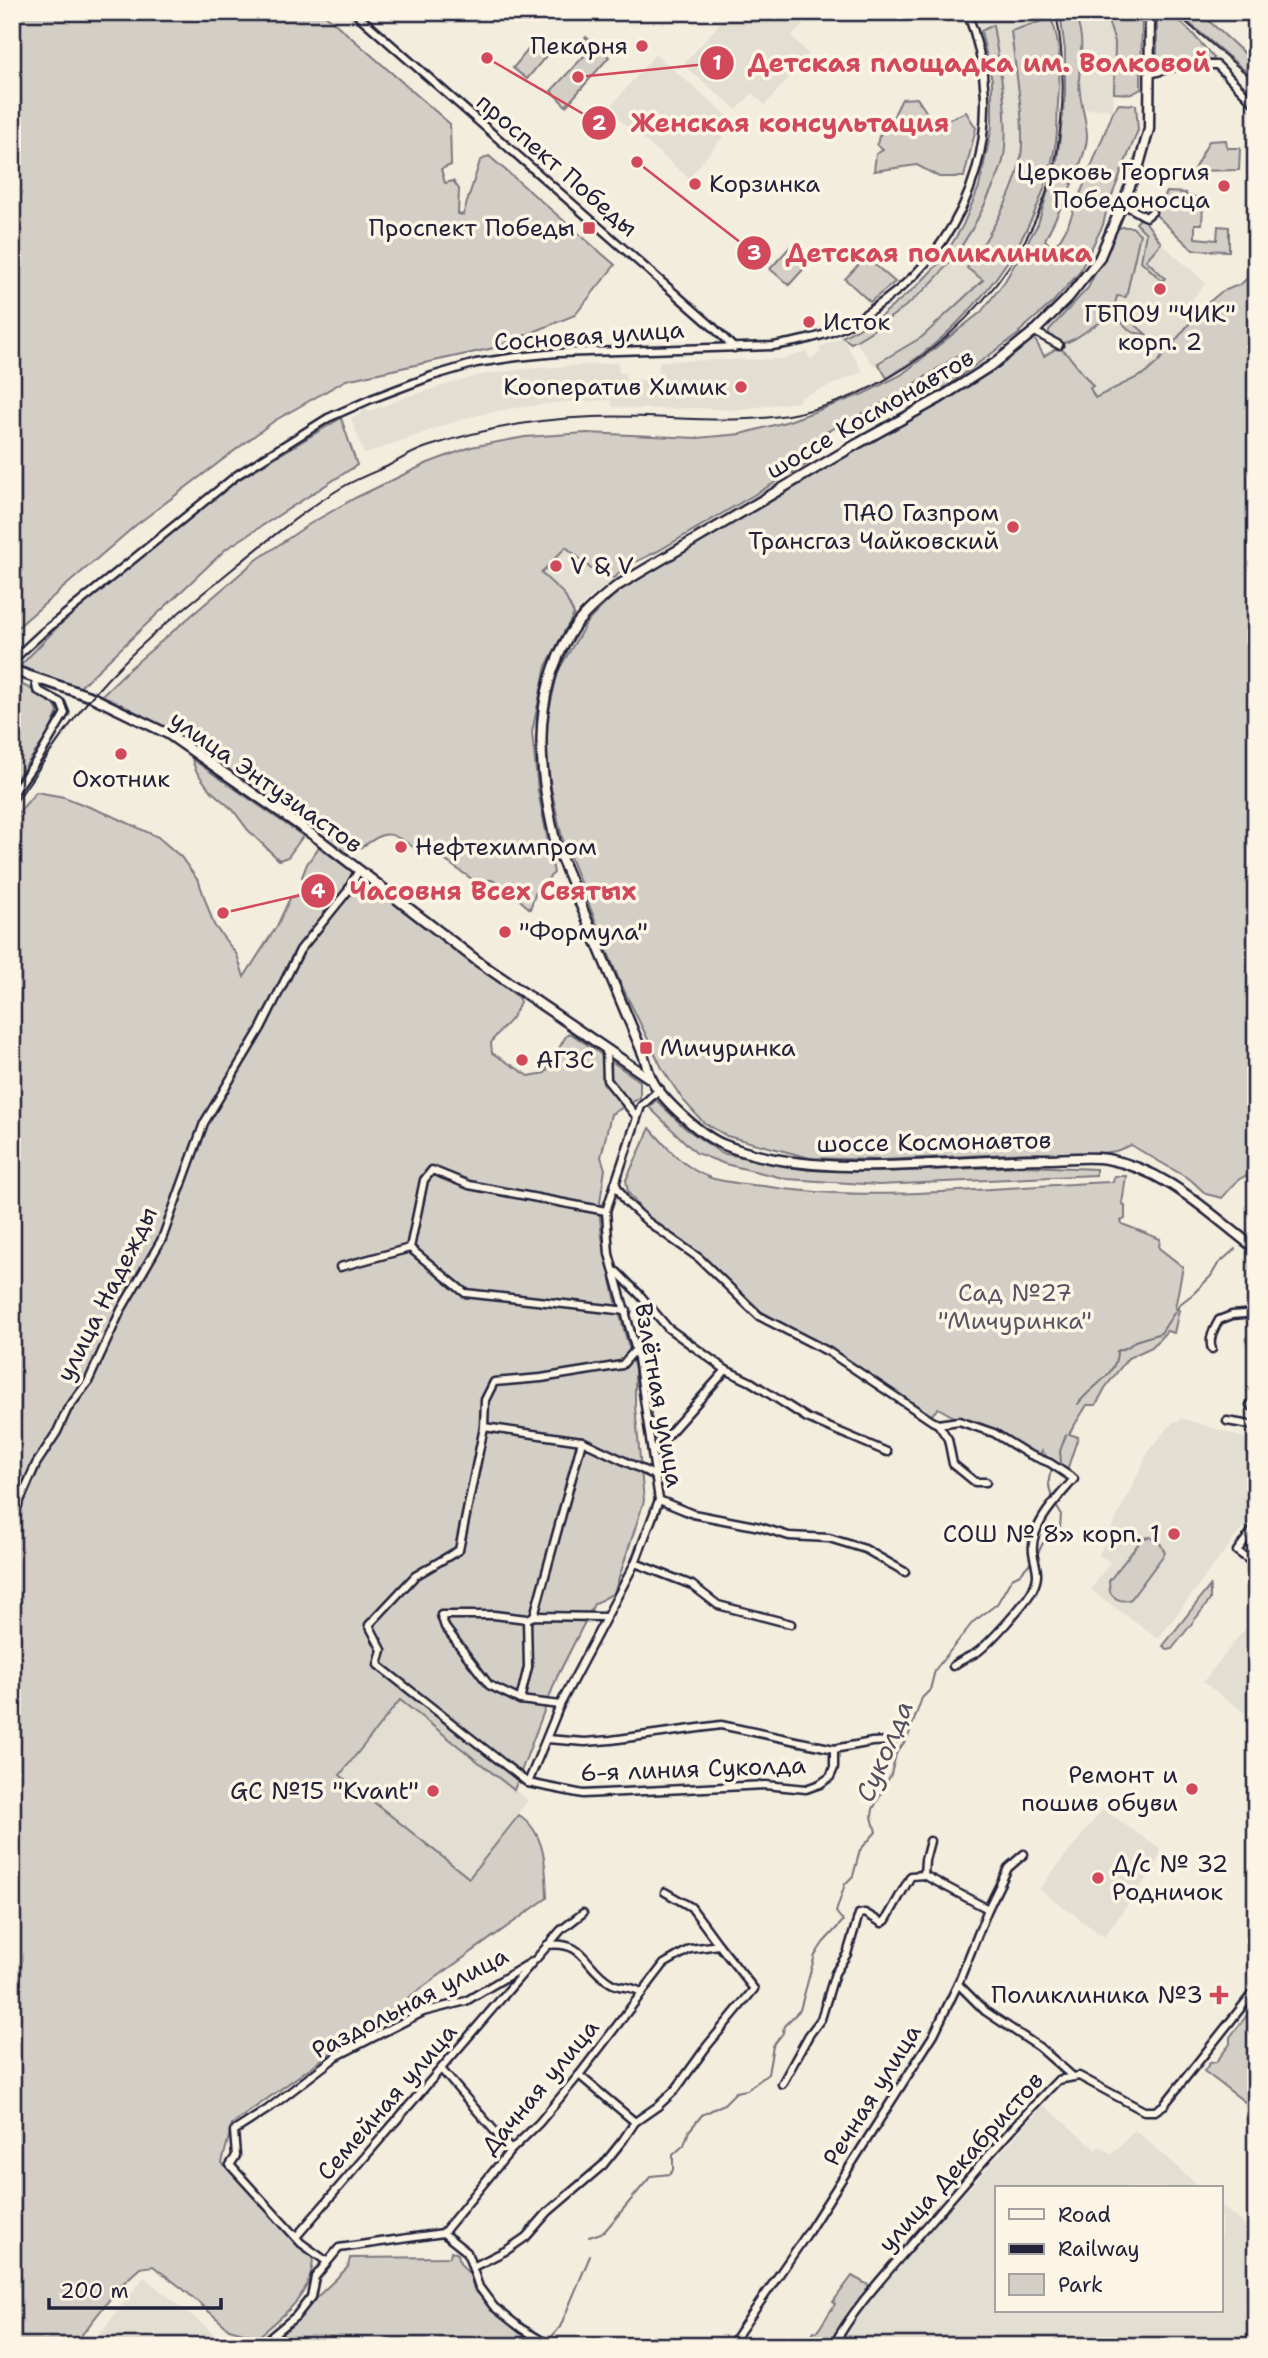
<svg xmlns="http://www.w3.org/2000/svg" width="1268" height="2358" font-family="'Shantell Sans',sans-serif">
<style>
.built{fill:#e3ded2}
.green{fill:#d4cfc6;stroke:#7b7880;stroke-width:2}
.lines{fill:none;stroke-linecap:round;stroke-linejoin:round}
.stream{stroke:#75727b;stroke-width:2}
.minor-casing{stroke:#22223b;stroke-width:11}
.major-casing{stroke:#22223b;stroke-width:13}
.minor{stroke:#fcf5e5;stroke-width:6}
.major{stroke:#fcf5e5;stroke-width:8}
.rail{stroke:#22223b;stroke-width:2}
.poi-dot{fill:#d1495b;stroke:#fcf5e5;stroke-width:2.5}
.labels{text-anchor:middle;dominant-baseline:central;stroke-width:7;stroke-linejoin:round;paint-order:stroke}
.poi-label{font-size:24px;fill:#22223b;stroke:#fcf5e5;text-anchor:end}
.street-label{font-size:24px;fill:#22223b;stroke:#fcf5e5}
.park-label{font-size:24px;fill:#575665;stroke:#fcf5e5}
.water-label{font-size:26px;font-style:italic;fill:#525160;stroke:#fcf5e5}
.leader{fill:none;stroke:#d1495b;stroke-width:2.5}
.callout-dot{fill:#d1495b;stroke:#fcf5e5;stroke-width:2.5}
.mark-label{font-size:21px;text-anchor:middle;font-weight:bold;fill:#fff}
.callout-label{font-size:26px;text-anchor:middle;font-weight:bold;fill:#d1495b;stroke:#fcf5e5;stroke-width:7;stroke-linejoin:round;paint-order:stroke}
</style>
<rect width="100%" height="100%" fill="#f3edde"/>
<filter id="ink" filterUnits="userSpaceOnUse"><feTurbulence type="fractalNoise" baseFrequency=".0143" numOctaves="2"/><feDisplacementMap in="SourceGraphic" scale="14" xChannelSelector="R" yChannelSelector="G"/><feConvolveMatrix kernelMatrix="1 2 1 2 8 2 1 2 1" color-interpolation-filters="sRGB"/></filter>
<g filter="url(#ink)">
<g class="built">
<path d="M730 12H813L814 14 792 36 809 55 765 105 752 93 737 110 683 65Z"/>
<path d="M975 12H1049L1051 18 1011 31 1020 106 1022 147 1018 166 1007 199 990 234 967 267 984 280 922 337 874 366 856 342 918 298 951 261 980 214 1002 166 1001 74 993 26 981 31Z"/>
<path d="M1074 12H1105L1115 41 1113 112 1107 109H1085L1079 84V26Z"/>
<path d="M655 54 735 122 689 178 608 110Z"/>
<path d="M1142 217 1161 243 1206 283 1192 299 1202 308 1158 362 1146 373 1095 398 1044 356 1058 347 1130 231Z"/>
<path d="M842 337 863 372 799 398V402L732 410 698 408 634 409 612 406 611 400 564 402 508 409 465 418 364 454 351 418 362 414 361 411 366 409 368 412 406 397 480 375 525 369 615 363H618L619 373H625V379L645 380 648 376H659V361L784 359 807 351 810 360 821 352 819 348Z"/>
<path d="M566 547 598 575 615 578 586 601 574 614 564 594 541 573Z"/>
<path d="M1181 1418 1244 1438 1256 1449V1510L1158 1639 1091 1590 1110 1562 1099 1555 1150 1449 1174 1421 1179 1422Z"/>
<path d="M1256 1615V1702L1246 1714 1203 1682Z"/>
<path d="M399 1700 528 1800 469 1878 339 1775Z"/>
<path d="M1103 1809 1161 1850 1156 1866 1104 1937 1039 1889Z"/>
<path d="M1044 2105 1096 2150 1099 2146 1112 2154 1135 2130 1201 2188H997V2311H1221V2205L1256 2235V2311L1248 2306 1244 2310 1256 2320V2346H837L849 2321Z"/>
<path d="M144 2277 229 2346H90Z"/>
</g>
<g class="green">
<path d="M15 12H322L450 124 451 165 441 169 445 183 453 181 459 189 458 214 463 215 480 161 489 156 615 265 575 315 494 348 346 380 274 421 136 525 12 632V16Z"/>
<path d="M1060 12H1074C1086 43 1080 51 1079 81 1079 99 1086 117 1087 135 1088 158 1056 216 1045 240L1052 247 1059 241 1067 227 1113 112 1119 104 1136 105 1138 130 1107 208 1103 225 1079 273 1052 303 1019 332 1020 333 944 388 940 385V380L961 357V353L895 397 815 438 807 464 658 551 623 568 615 578 598 575 566 547 541 573 564 594 574 614 546 666 532 732 538 791 554 873 537 889 530 909 505 887 492 880 472 879 440 857 433 850 420 852C376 819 386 840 345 854L171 730 102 695 129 669 255 561 308 525 355 498 428 463 471 447 525 437 587 433 697 438 741 434 789 421 863 394 901 375 981 312 1005 281 1038 224 1057 161 1065 95V51Z"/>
<path d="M1105 12H1142L1141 89 1132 94 1114 93 1115 42Z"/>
<path d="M1157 12H1170L1191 32 1214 58 1211 63H1182L1160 68 1157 67Z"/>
<path d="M1176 12H1199L1256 64V80Z"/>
<path d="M1051 18C1062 45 1060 75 1058 103 1057 115 1058 128 1056 141 1041 237 969 329 887 378L878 363 922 337 983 280 967 268C990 235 1021 186 1022 145 1023 107 1015 68 1011 31Z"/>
<path d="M993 25C999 62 1008 111 1005 148 1004 164 997 179 990 193 967 246 938 284 891 317 878 327 866 336 851 343L842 337 881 316 918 285 943 259 963 225 979 187 992 127V80L981 31Z"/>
<path d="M586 37 609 57 566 106 551 91 588 52 581 44Z"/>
<path d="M537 39 551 50 527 79 513 68Z"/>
<path d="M917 98 935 125 966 112 976 128 964 177H939L917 165 874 171 876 154 883 150 877 145 879 136 885 129 890 128 895 113 902 99Z"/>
<path d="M1226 140 1227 148H1240L1239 170 1193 171 1209 141Z"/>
<path d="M1167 192 1186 193 1185 195 1189 196V203L1186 206 1189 210 1193 207 1191 196 1195 197 1203 205 1202 224H1195V238L1217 240 1218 226 1229 227V251L1193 250 1155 214Z"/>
<path d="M1142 217 1161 243 1146 260 1165 278 1162 281 1141 261 1146 233 1136 223Z"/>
<path d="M1122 227H1132L1140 234 1126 297 1117 296 1115 304 1121 310 1126 305H1128L1133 312 1130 320 1146 334C1127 333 1131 330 1118 319 1097 316 1081 341 1060 344L1055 338 1049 335V330L1088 288 1117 229Z"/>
<path d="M790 247 808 264 789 285 770 269Z"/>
<path d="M866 257 895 282 870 302 845 279Z"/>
<path d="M1256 270V1170L1238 1180 1222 1198 1206 1194 1191 1180 1131 1145 1116 1151 1086 1155 1027 1153 882 1160 810 1158 727 1136 703 1122 683 1100 663 1070 619 980 562 837 551 788 544 732 558 671 587 622 616 593 1016 353 1034 338 1044 356 1059 347 1068 355 1093 386 1090 388 1095 398 1146 373 1158 362 1202 308 1221 292 1241 284Z"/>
<path d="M341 418 357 465 226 549 77 690 20 666 69 615 238 480Z"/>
<path d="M12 680 52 699 58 712 48 735 12 784Z"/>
<path d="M192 759 303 836 288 857 279 860 248 830 233 810 210 790 196 771Z"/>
<path d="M36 792 64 797 115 817 158 837 181 857 199 882 214 925 237 955 244 977 277 926 290 898 301 894 323 892 302 877 307 864 319 847 518 997 520 1002C512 1024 502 1025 491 1043L492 1053 529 1076 545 1073 566 1036 570 1033 640 1081V1098L611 1114 601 1157 605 1169 599 1209 602 1237 615 1298 635 1369V1406L644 1501 614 1593 594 1604 557 1677 514 1790 400 1700 340 1775 469 1878 519 1815C546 1832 546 1869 547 1898L232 2124 222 2163 313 2257C313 2294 284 2315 258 2337L229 2329 183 2289 153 2266 140 2268 120 2286 73 2346H12V820Z"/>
<path d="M656 1100 685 1128 721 1153 808 1170 882 1172 1027 1166 1096 1169V1175L879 1185 787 1179 725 1164 696 1153 649 1107Z"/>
<path d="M650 1128C667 1148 685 1169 711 1178 727 1183 747 1184 763 1186 879 1204 997 1186 1113 1182L1114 1176H1126L1122 1204 1125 1205V1219L1121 1221 1122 1224 1160 1239 1159 1248 1183 1267 1175 1308 1179 1310 1174 1333 1167 1331 1152 1347 1128 1358 1105 1388 1096 1405H1087L1069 1434 1078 1437 1067 1470 1045 1458 1046 1456 1042 1451 1039 1456 1010 1441 983 1424 961 1421 938 1408 930 1417 829 1349 762 1312 701 1255 645 1215 628 1192 626 1180Z"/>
<path d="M1143 1538 1150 1537 1159 1541 1165 1553 1131 1599C1122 1603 1114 1599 1110 1592L1109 1581Z"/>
<path d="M1210 1586V1600L1172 1649 1169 1650 1163 1646Z"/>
<path d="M1256 2004V2088L1245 2102 1204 2071 1210 2063 1216 2062 1230 2044V2037Z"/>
<path d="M451 2251 458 2254 460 2263 470 2275 474 2290 527 2337 517 2346H266L340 2275 348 2267 350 2258 450 2257Z"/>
<path d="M852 2276 872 2287 845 2320 829 2346H806L814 2331 817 2332 835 2304 833 2302Z"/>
</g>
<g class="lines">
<g class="stream">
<path d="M1078 1404C1091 1385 1117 1377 1117 1351L1128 1347 1135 1341 1161 1333 1180 1304 1193 1294 1211 1276 1218 1264 1235 1249"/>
<path d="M1057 1465 1061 1463 1060 1451 1066 1435"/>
<path d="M1053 1499C1048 1489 1047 1477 1053 1468"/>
<path d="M1036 1557 1044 1541 1060 1529 1061 1514 1055 1504"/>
<path d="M589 2237 604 2232 651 2176 670 2174 673 2170V2155L684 2145 689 2131 702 2115 724 2104 736 2092 747 2090 768 2074 773 2046 783 2033 784 2026 800 2010 815 1955 823 1943 843 1921 836 1912 845 1884 853 1876 860 1850 876 1832 872 1817 873 1809 891 1774 896 1754 908 1737 922 1698 930 1690 935 1670 973 1622 997 1604 1012 1578 1020 1574 1032 1561"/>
<path d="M548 2341 560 2327 590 2256"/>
</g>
<g class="minor-casing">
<g id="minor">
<path d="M354 12 713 327 734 348"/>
<path d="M1150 74 1182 65H1217L1256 105"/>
<path d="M1123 204 1146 217 1152 212"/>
<path d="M1033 331 1059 345"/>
<path d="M12 661 42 633 237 475 328 418 371 399 432 376 476 363 517 357 557 353 773 346C795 342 818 338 839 329 855 322 870 311 884 301 976 234 1009 118 967 12"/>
<path d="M12 795 41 754 65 713 61 703 37 690 35 679"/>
<path d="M606 1050 607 1080 637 1117"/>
<path d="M615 1183 626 1202 648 1222 699 1258 759 1316 829 1352 932 1421 938 1424 959 1421 994 1433 1028 1454 1050 1463 1074 1479C1057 1499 1030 1525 1033 1552 1035 1567 1041 1573 1033 1589 1027 1602 988 1645 976 1653 967 1658 962 1659 953 1666"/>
<path d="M606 1211 469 1185 432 1170 424 1180 410 1248 465 1293 627 1311"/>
<path d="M340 1267 410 1248"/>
<path d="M617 1272 640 1295 668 1328 726 1370 751 1382 807 1418 887 1452"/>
<path d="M636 1349 622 1365 541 1378 494 1382 485 1400 484 1427 459 1550 415 1576 369 1625 382 1650 378 1665 528 1783 583 1794 765 1785 806 1789 820 1784 830 1777 834 1768V1749"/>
<path d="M1212 1349C1208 1339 1214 1329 1219 1320L1232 1315 1256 1313"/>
<path d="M1250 1405 1256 1409"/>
<path d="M1227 1421 1256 1426"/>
<path d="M938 1424 948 1439 953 1464 975 1482H986"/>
<path d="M484 1427 582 1441 656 1476"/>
<path d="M653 1452 726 1370"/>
<path d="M659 1500 693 1514 760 1527 789 1536 829 1538 865 1549 905 1572"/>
<path d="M12 1519 36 1464 57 1432 67 1410 88 1382 121 1310 162 1239 204 1123 261 1028 300 950 347 892 359 870"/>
<path d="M1256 1526 1237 1551 1256 1565"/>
<path d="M635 1563 692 1585 718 1605 791 1624"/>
<path d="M534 1616 582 1441"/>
<path d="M520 1700 528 1667 527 1619"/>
<path d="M560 1705 520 1700 489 1685 445 1627 441 1615H494L527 1619 534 1616 606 1617"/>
<path d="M547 1739 585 1742 611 1740 721 1725 834 1749 872 1742 892 1741"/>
<path d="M528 1783 560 1705 635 1563 659 1500 638 1358 609 1254 606 1211 641 1106 660 1089"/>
<path d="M930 1841 925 1860 924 1875 988 1909"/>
<path d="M665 1892 691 1907 719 1945"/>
<path d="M547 1945C586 1940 584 1968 611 1983 621 1989 632 1985 642 1993"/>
<path d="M958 1984 985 2011 1039 2047 1072 2076"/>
<path d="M441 2069 511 2150"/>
<path d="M579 2075 635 2122"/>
<path d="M782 2084 809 2035 821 2019 835 1973 847 1954 859 1914 865 1913 882 1923 886 1920 911 1876 924 1875"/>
<path d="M443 2233 511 2150 539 2123 579 2075 664 1964 690 1949 719 1945 754 1989 707 2046 676 2089 658 2106 635 2122 623 2140 603 2165 548 2212 526 2237 507 2250 473 2267"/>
<path d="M296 2237 531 1964"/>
<path d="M326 2261 301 2243 230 2165 236 2156 234 2131 268 2109 337 2056 423 2012 466 2001 535 1960 561 1930 583 1913"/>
<path d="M260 2346 296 2316 311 2297 315 2277 339 2248 443 2233 467 2252 479 2287 494 2307 522 2329 551 2346"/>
<path d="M730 2346 807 2234 934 2034 958 1984 988 1909 1008 1868 1024 1854"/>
<path d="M833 2346C855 2306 886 2274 915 2240 962 2186 1008 2131 1058 2080L1079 2076 1144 2111H1155L1164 2105 1256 1989"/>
</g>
</g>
<g class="major-casing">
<g id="major">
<path d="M1150 12 1149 129 1139 165 1099 259 1068 298 1037 329 995 363 940 398 857 444 617 586C601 599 582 614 571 632 529 699 539 776 557 848L643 1054C646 1062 648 1072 652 1080 662 1100 701 1135 722 1144 818 1183 947 1159 1049 1159 1068 1159 1089 1156 1107 1159 1168 1170 1208 1213 1256 1249"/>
<path d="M12 670 92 697 168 734 320 840 480 963 652 1080"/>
</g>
</g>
<use href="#minor" class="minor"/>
<use href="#major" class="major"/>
<g class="rail">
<path d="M1174 12 1256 82"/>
<path d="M12 807C39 770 64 729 94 694 131 651 174 616 218 581 257 549 298 514 341 488 356 479 372 473 388 466 401 459 414 451 427 447 481 429 537 419 593 417 662 414 729 427 798 413 920 388 1036 275 1057 151 1065 106 1064 57 1056 12"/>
</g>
</g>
</g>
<g class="poi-dot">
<circle cx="642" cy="46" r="7"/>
<circle cx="695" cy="184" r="7"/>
<circle cx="1224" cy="186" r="7"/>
<rect x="582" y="221" width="14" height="14" rx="3.5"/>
<circle cx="1160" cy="289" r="7"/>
<circle cx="809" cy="322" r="7"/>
<circle cx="741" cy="387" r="7"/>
<circle cx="1013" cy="527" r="7"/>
<circle cx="556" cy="566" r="7"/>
<circle cx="121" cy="754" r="7"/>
<circle cx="401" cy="847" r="7"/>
<circle cx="505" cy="932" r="7"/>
<rect x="639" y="1041" width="14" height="14" rx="3.5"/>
<circle cx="522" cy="1060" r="7"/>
<circle cx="1174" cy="1534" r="7"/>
<circle cx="1192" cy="1789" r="7"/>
<circle cx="433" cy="1791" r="7"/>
<circle cx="1098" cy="1878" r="7"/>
<path d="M1215.5 1984.5h7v7h7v7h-7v7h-7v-7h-7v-7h7z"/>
</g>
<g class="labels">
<g class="poi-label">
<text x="628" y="46">Пекарня</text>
<text x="1210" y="172">Церковь Георгия<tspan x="1210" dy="28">Победоносца</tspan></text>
<text x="709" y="184" text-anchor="start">Корзинка</text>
<text x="575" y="228">Проспект Победы</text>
<text x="1160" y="314" text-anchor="middle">ГБПОУ "ЧИК"<tspan x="1160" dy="28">корп. 2</tspan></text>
<text x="823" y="322" text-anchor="start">Исток</text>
<text x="727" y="387">Кооператив Химик</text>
<text x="999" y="513">ПАО Газпром<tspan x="999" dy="28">Трансгаз Чайковский</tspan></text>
<text x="570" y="566" text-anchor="start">V &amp; V</text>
<text x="121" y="779" text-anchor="middle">Охотник</text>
<text x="415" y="847" text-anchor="start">Нефтехимпром</text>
<text x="519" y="932" text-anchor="start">"Формула"</text>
<text x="660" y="1048" text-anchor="start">Мичуринка</text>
<text x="536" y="1060" text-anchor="start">АГЗС</text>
<text x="1160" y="1534">СОШ № 8» корп. 1</text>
<text x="1178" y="1775">Ремонт и<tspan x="1178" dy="28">пошив обуви</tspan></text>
<text x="419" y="1791">GC №15 "Kvant"</text>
<text x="1112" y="1864" text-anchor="start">Д/с № 32<tspan x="1112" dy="28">Родничок</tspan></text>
<text x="1203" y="1995">Поликлиника №3</text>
</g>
<g class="street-label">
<text transform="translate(557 165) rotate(41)">проспект Победы</text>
<text transform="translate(589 336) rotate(-4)">Сосновая улица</text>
<text transform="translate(870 414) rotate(-30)">шоссе Космонавтов</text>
<text transform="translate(266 782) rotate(35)">улица Энтузиастов</text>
<text transform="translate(934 1142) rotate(-1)">шоссе Космонавтов</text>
<text transform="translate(107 1294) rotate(-63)">улица Надежды</text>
<text transform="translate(659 1395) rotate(80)">Взлётная улица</text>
<text transform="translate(693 1769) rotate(-2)">6-я линия Суколда</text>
<text transform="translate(410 2003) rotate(-27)">Раздольная улица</text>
<text transform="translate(540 2087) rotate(-50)">Дачная улица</text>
<text transform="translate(872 2095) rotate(-58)">Речная улица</text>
<text transform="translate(387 2102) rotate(-49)">Семейная улица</text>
<text transform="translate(961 2162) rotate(-48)">улица Декабристов</text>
</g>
<g class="park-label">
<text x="1015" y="1293">Сад №27<tspan x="1015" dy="28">"Мичуринка"</tspan></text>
</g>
<g class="water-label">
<text transform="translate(884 1751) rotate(-67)">Суколда</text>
</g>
</g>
<path class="leader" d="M578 77L717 63M487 58L599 123M637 162L754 253M223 913L318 891"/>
<g class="callout-dot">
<circle cx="578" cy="77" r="7"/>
<circle cx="487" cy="58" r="7"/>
<circle cx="637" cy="162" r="7"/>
<circle cx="223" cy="913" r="7"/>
<circle cx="717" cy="63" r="18"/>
<circle cx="599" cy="123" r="18"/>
<circle cx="754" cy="253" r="18"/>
<circle cx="318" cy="891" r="18"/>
</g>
<g class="mark-label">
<text x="717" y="70">1</text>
<text x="599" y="130">2</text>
<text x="754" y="260">3</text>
<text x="318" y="898">4</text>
</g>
<g class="callout-label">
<text x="979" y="72">Детская площадка им. Волковой</text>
<text x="790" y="132">Женская консультация</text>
<text x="939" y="262">Детская поликлиника</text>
<text x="493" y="900">Часовня Всех Святых</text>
</g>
<rect width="1268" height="2358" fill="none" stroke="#fcf5e5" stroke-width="42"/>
<rect x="21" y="21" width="1226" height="2316" fill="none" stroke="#22223b" stroke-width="2.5" filter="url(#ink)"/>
<rect x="995" y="2186" width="228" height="126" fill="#fcf5e5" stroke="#a5a1a1" stroke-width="2"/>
<rect x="1009" y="2209" width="35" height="10" fill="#fcf5e5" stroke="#a5a1a1" stroke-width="2"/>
<text x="1058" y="2222" font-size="21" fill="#22223b">Road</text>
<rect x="1009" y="2244" width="35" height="10" fill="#22223b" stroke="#a5a1a1" stroke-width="2"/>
<text x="1058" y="2256" font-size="21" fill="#22223b">Railway</text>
<rect x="1009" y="2274" width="35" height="21" fill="#d4cfc6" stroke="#a5a1a1" stroke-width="2"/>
<text x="1058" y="2292" font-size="21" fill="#22223b">Park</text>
<path d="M49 2298v10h172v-10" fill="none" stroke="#22223b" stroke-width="3.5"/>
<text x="60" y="2298" font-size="21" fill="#22223b" stroke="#fcf5e5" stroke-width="5" paint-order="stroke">200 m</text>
</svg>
